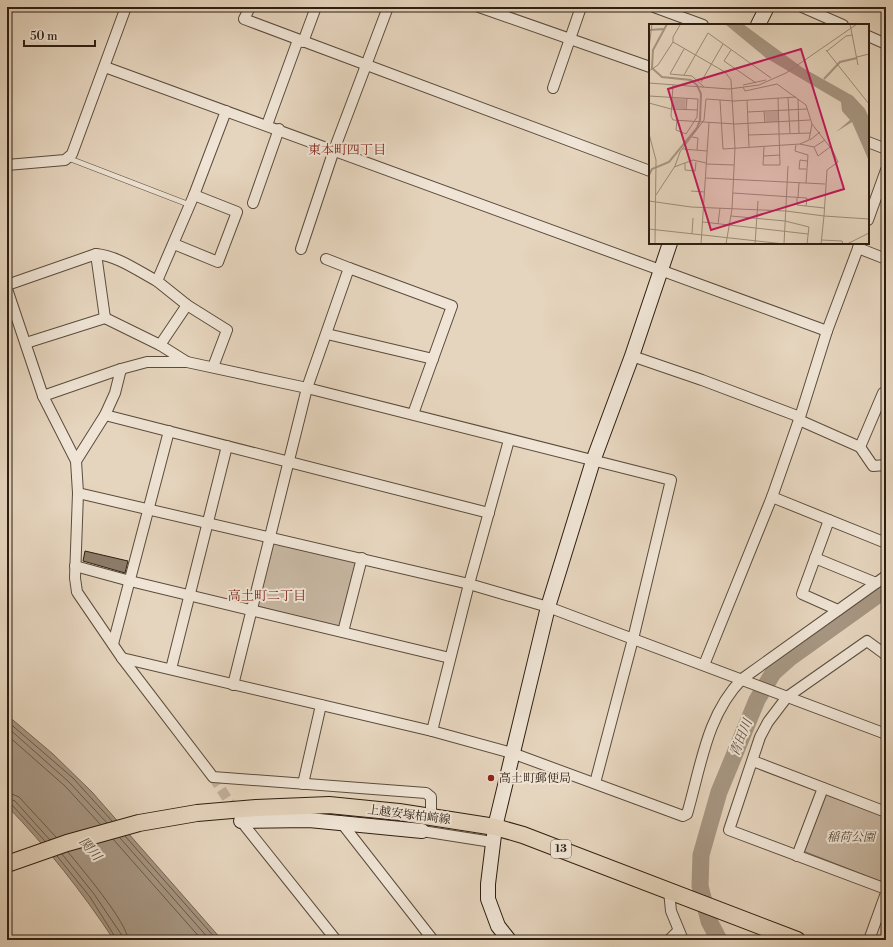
<svg xmlns="http://www.w3.org/2000/svg" width="893" height="947" font-family="'Libre Bodoni','Noto Serif JP',serif">
<style>
.green{fill:#c7b6a1;stroke:#7a6a59}
.water{fill:#a79783;stroke:#766755}
.lines{fill:none;stroke-linecap:round;stroke-linejoin:round}
.shore{stroke:#6a5a4a;stroke-width:1}
.river{stroke:#a79783;stroke-width:17}
.building{fill:#8d7d6b;stroke:#2d1e11}
.street-tunnel{stroke:#c1b09b;stroke-width:10;stroke-dasharray:10 5;stroke-linecap:butt}
.lane-casing{stroke:#5b4c3c;stroke-width:6}
.street-casing{stroke:#5b4c3c;stroke-width:12}
.secondary-casing{stroke:#2d1e11;stroke-width:16}
.primary-casing{stroke:#2d1e11;stroke-width:18}
.lane{stroke:#efe4d5;stroke-width:5}
.street{stroke:#efe4d5;stroke-width:10}
.secondary{stroke:#efe4d5;stroke-width:14}
.primary{stroke:#e6d5be;stroke-width:16}
.poi-dot{fill:#8f2418;stroke:#efe4d5;stroke-width:1.5}
.labels{text-anchor:middle;dominant-baseline:central;stroke-width:4;stroke-linejoin:round;paint-order:stroke}
.shield{fill:#efe4d5;stroke:#67594c;stroke-width:1}
.shield-label{font-size:11px;font-weight:bold;fill:#2d1e11}
.poi-label{font-size:12px;fill:#2d1e11;stroke:#efe4d5;text-anchor:start}
.street-label{font-size:12px;fill:#2d1e11;stroke:#efe4d5}
.park-label{font-size:12px;font-style:italic;fill:#5b4c3c;stroke:#efe4d5}
.neighbourhood-label{font-size:13px;fill:#7a1f14;stroke:#efe4d5}
.water-label{font-size:13px;font-style:italic;fill:#584839;stroke:#efe4d5}
.inset-river{fill:none;stroke:#a79783;stroke-width:2}
.inset-road{fill:none;stroke:#9c8c79;stroke-width:1}
.view{fill:#c2185b;fill-opacity:0.15;stroke:#c2185b;stroke-width:2}
.inset-edge{fill:none;stroke:#2d1e11;stroke-width:2}
</style>
<rect width="100%" height="100%" fill="#e6d5be"/>
<filter id="stains"><feTurbulence type="fractalNoise" baseFrequency=".005" numOctaves="4"/><feColorMatrix values="0 0 0 0 .2 0 0 0 0 .09 0 0 0 0 .02 0 0 0 .5 -.17"/></filter>
<radialGradient id="worn" r=".72"><stop offset=".6" stop-color="#630" stop-opacity="0"/><stop offset="1" stop-color="#630" stop-opacity=".3"/></radialGradient>
<g class="green">
<path d="M273 539 357 561 340 627 257 606Z"/>
<path d="M825 793 886 816 885 883 803 851Z"/>
</g>
<path class="water" d="M7 715 53 754 92 792 222 940H114C82 892 47 847 7 806Z"/>
<g class="lines">
<g class="shore">
<path d="M7 721 73 778 112 821"/>
<path d="M7 727 69 782 107 823"/>
<path d="M7 735 65 786 100 824"/>
<path d="M7 792 19 797 56 837"/>
<path d="M7 798 15 801 50 840"/>
<path d="M7 804 12 805 45 841"/>
<path d="M125 836 217 940"/>
<path d="M120 838 210 940"/>
<path d="M113 839 202 940"/>
<path d="M68 852C81 868 128 923 128 940"/>
<path d="M62 854 94 894 121 934 122 940"/>
<path d="M57 856 90 897 117 940"/>
</g>
<path class="river" d="M719 940 709 921 700 886 701 855 719 792 757 700 773 673 791 657 886 589"/>
</g>
<path class="building" d="M85 551 128 561 125 573 83 561Z"/>
<g class="lines">
<path class="street-tunnel" d="M213 777 236 812"/>
<g class="lane-casing">
<path id="lane" d="M68 158 190 205"/>
</g>
<g class="street-casing">
<g id="street">
<path d="M250 7 244 19 650 171"/>
<path d="M479 7 650 67"/>
<path d="M654 7 703 25"/>
<path d="M802 7 843 25"/>
<path d="M868 36 886 44"/>
<path d="M303 42 316 7"/>
<path d="M105 67 827 331"/>
<path d="M553 88 581 7"/>
<path d="M267 125 298 40"/>
<path d="M868 142 886 149"/>
<path d="M7 165 65 160 72 154 126 7"/>
<path d="M253 203 279 129"/>
<path d="M868 220 886 170"/>
<path d="M174 244 218 262 237 212 194 195"/>
<path d="M858 248 886 259"/>
<path d="M301 249 334 150 388 7"/>
<path d="M96 254C118 256 138 271 157 281"/>
<path d="M326 259 349 268"/>
<path d="M7 285 96 254 105 318"/>
<path d="M7 289 43 396 76 461 78 493 75 578 77 592 122 658 213 777 426 793 431 797V818"/>
<path d="M327 334 433 359"/>
<path d="M26 343 105 318 160 345 187 362"/>
<path d="M160 345 187 305"/>
<path d="M632 356 702 380 800 417"/>
<path d="M213 367 227 330 187 305 157 281 194 195 226 111"/>
<path d="M43 396 121 369"/>
<path d="M105 415 489 513"/>
<path d="M799 420 860 447 873 466 886 465"/>
<path d="M860 447 883 393 886 394"/>
<path d="M76 461 105 415 115 393 121 369 147 362H187L307 388 671 480 633 639 595 783"/>
<path d="M78 493 469 584 548 607 886 734"/>
<path d="M772 497 886 543"/>
<path d="M829 520 802 594 838 610"/>
<path d="M815 558 876 583"/>
<path d="M75 566 130 581 450 658"/>
<path d="M343 632 362 558"/>
<path d="M113 644 169 431"/>
<path d="M886 655 867 641 787 697 768 722 760 737 729 830 886 889"/>
<path d="M122 658 432 731 512 753 683 816 687 814C701 767 706 716 742 679L886 576"/>
<path d="M704 665 772 497 800 417 827 331 860 243"/>
<path d="M171 669 227 446"/>
<path d="M233 685 307 388 349 268 452 306 413 414"/>
<path d="M432 731 469 584 509 440"/>
<path d="M753 761 886 812"/>
<path d="M303 784 321 705"/>
<path d="M241 821 336 940"/>
<path d="M340 821 433 940"/>
<path d="M422 831 492 842"/>
<path d="M797 856 823 788"/>
<path d="M669 891 671 911 683 940"/>
<path d="M669 940 678 931"/>
<path d="M869 940 886 893"/>
</g>
</g>
<g class="secondary-casing">
<g id="secondary">
<path d="M758 25 767 7"/>
<path d="M241 821 309 820 422 831"/>
<path d="M509 940 498 926 488 899V884L495 827 548 607 593 461 632 356 670 243"/>
</g>
</g>
<g class="primary-casing">
<path id="primary" d="M7 864 67 843 139 823 197 813 256 808 329 805 399 812 495 827 523 835 797 940"/>
</g>
<use href="#lane" class="lane"/>
<use href="#street" class="street"/>
<use href="#secondary" class="secondary"/>
<use href="#primary" class="primary"/>
</g>
<circle class="poi-dot" cx="491" cy="778" r="4"/>
<g class="labels">
<rect class="shield" x="551" y="840" width="20" height="18" rx="3"/>
<g class="shield-label">
<text x="561" y="849">13</text>
</g>
<g class="poi-label">
<text x="499" y="778">高土町郵便局</text>
</g>
<g class="street-label">
<text transform="translate(409 815) rotate(7)">上越安塚柏崎線</text>
</g>
<g class="park-label">
<text x="851" y="837">稲荷公園</text>
</g>
<g class="neighbourhood-label">
<text x="347" y="150">東本町四丁目</text>
<text x="267" y="596">高土町二丁目</text>
</g>
<g class="water-label">
<text transform="translate(741 738) rotate(-68)">青田川</text>
<text transform="translate(90 849) rotate(50)">関川</text>
</g>
</g>
<g transform="translate(649 24)">
<rect width="220" height="220" fill="#e6d5be"/>
<path d="M24 74 37 75 36 85 23 84ZM129 87 130 98H117L116 88Z" fill="#c7b6a1"/>
<path d="M76 0H94L154 44 204 72 216 85 220 94V137L203 98 187 108 201 96 193 87 192 78 117 34Z" fill="#a79783"/>
<path class="inset-river" d="M0 6 15 5M175 55 191 38 208 34M0 151 3 145 20 138 48 104 51 96 52 70 48 61 42 56 13 53 3 44 4 26 18 0"/>
<path class="inset-road" d="M201 0 209 41M24 18 76 48 82 56 86 124 83 185 77 220M0 24 3 0M35 25 21 50 43 52 55 63M82 26 75 37 107 59M177 26 220 80M178 27 197 12 203 11M208 33 220 30M0 47 9 41 24 18V13L31 1M35 51 59 9 122 54M52 58 74 20M0 59 80 65 110 61 137 49 208 0M24 61 22 92 24 96 86 100 161 96M94 61 117 56M94 63 96 67 128 60 157 81 163 100 184 127 189 138 178 146 175 192 220 195M0 72 49 75 48 93 37 110 27 106 28 96M139 74 141 109M149 75 150 109M71 76 74 125 151 120 160 116 163 100M98 76 100 123M0 79 22 85 49 86M37 86 38 74M115 87 116 99M98 88 158 85M0 110 7 136 6 220M99 111 161 109M43 113 49 114 48 126M161 116 171 108M151 120 165 123 176 116M147 121 146 127 159 131 157 159M115 123 114 141H131L129 74M165 123 169 132 181 123M34 125 58 127M115 132 131 131M36 139V146L46 147 47 138M57 140 85 141M25 143 44 136 57 139M157 145H150L151 136 158 137M57 154 176 160M42 167 56 168M84 169 158 174 157 182 148 181V173M7 171 26 142 31 128 55 96 57 75 85 77 147 73M149 173 150 159M0 177 42 183 137 187 175 192 172 220M157 182 175 184M82 192 136 197 160 203 158 220M54 198 159 210M69 200 71 184M0 205 135 220M43 210 44 194M172 216 193 217 194 220M52 220 60 99M106 220 109 177M135 220 139 142M198 220 220 209"/>
<path class="view" d="M152 25 195 165 62 206 19 65Z"/>
<rect width="220" height="220" class="inset-edge"/>
</g>
<rect width="893" height="947" fill="none" stroke="#e6d5be" stroke-width="24"/>
<rect x="8" y="8" width="877" height="931" fill="none" stroke="#2d1e11" stroke-width="2"/>
<rect x="12" y="12" width="869" height="923" fill="none" stroke="#2d1e11"/>
<path d="M24 40v6h71v-6" fill="none" stroke="#2d1e11" stroke-width="2"/>
<text x="30" y="40" font-size="12" fill="#2d1e11" stroke="#efe4d5" stroke-width="3" paint-order="stroke">50 m</text>
<rect width="100%" height="100%" filter="url(#stains)"/>
<rect width="100%" height="100%" fill="url(#worn)"/>
</svg>
